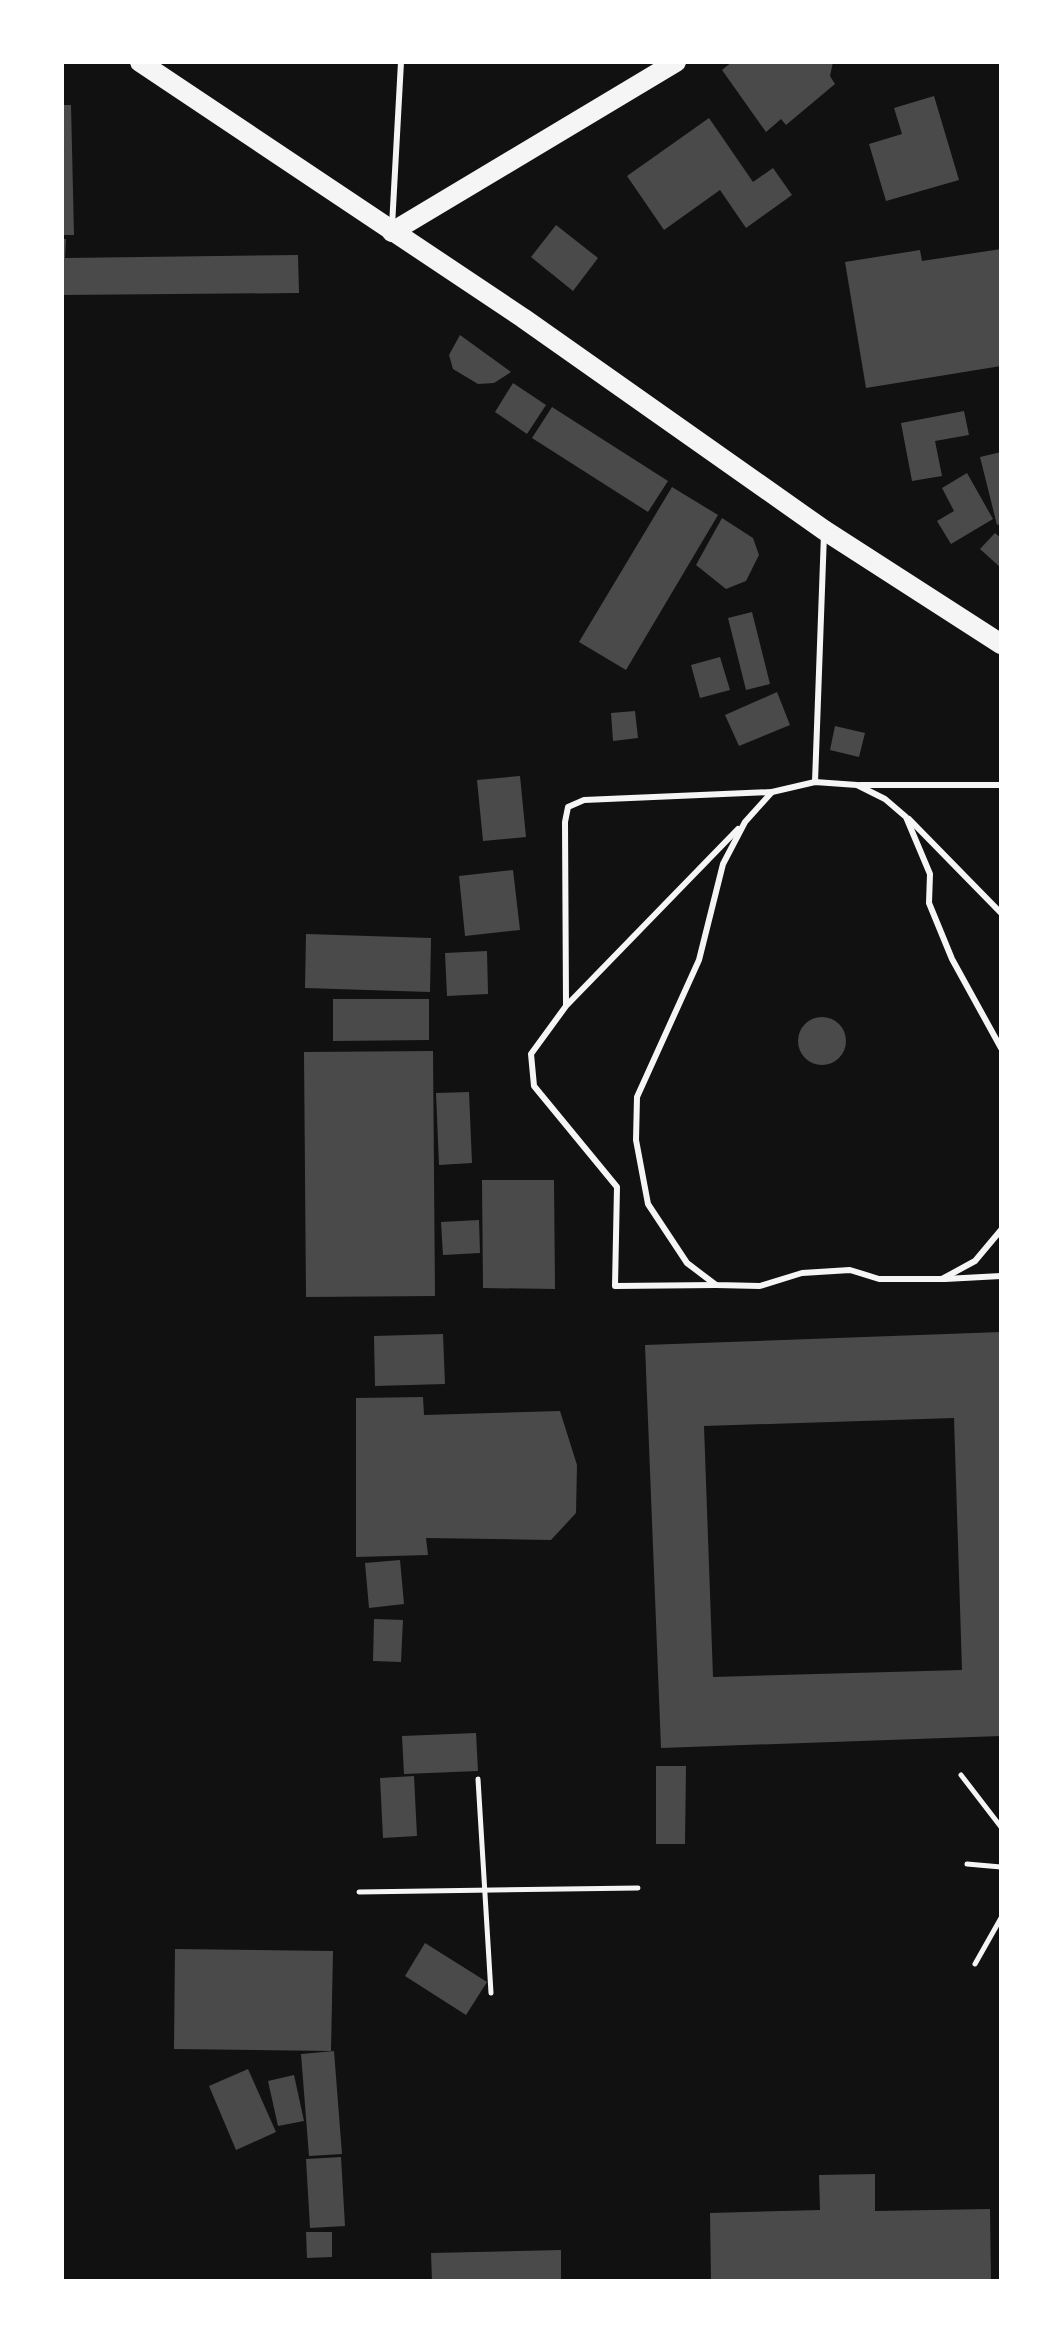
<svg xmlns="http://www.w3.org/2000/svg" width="1063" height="2343" font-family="Jost,sans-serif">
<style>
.building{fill:#4a4a4a;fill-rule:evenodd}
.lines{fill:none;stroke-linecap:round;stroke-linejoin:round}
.path{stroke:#f5f5f5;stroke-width:5}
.service{stroke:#f5f5f5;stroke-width:6}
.primary{stroke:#f5f5f5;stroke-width:20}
</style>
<rect width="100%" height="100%" fill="#111"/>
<g class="building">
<path d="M732 62H833L830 76 835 84 786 125 781 119 766 132 722 70Z"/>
<path d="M934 96 959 180 886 201 869 144 902 134 894 108Z"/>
<path d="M62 105H71L74 235H62Z"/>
<path d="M709 118 753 182 773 168 792 195 746 228 720 190 664 230 627 176Z"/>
<path d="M556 225 598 258 573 291 531 257Z"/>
<path d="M62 239H66L65 258 298 255 299 293 62 295Z"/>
<path d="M1001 249V366L866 388 845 262 920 250 922 261Z"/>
<path d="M460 335 511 372 494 383 478 384 453 369 449 355Z"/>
<path d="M513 383 546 405 527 434 495 412Z"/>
<path d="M552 407 668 481 648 512 532 438Z"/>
<path d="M964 411 969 435 935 441 942 476 912 481 901 423Z"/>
<path d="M1001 452V524L997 525 980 457Z"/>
<path d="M967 473 993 519 951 544 937 521 954 511 942 488Z"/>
<path d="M672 487 718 515 626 670 579 642Z"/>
<path d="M722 518 753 538 759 555 746 581 726 589 696 565Z"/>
<path d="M995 533 1001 538V568L980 549Z"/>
<path d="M752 612 770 684 746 690 728 618Z"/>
<path d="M720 657 730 690 700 698 691 665Z"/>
<path d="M777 692 790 725 739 746 725 715Z"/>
<path d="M635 711 638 738 613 741 611 713Z"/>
<path d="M835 726 865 733 859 757 830 750Z"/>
<path d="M520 776 526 837 483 841 477 780Z"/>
<path d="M513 870 520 930 465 936 459 876Z"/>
<path d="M306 934 431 938 430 992 305 988Z"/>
<path d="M487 951 488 994 447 996 445 953Z"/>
<path d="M333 999H429V1040L333 1041Z"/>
<circle cx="822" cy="1041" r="24"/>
<path d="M433 1051 435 1296 306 1297 304 1052Z"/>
<path d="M469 1092 472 1163 439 1165 436 1093Z"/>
<path d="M482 1180H554L555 1289 483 1288Z"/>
<path d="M479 1220 480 1253 443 1255 441 1222Z"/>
<path d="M1001 1332V1736L661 1748 645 1345ZM954 1418 962 1670 713 1677 704 1426Z"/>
<path d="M443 1334 445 1384 375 1386 374 1336Z"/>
<path d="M423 1397 424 1415 560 1411 577 1465 576 1513 551 1540 426 1538 428 1555 356 1557V1398Z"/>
<path d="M400 1560 404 1604 369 1608 365 1563Z"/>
<path d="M374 1619 403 1620 401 1662 373 1661Z"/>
<path d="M476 1733 478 1771 404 1774 402 1736Z"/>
<path d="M656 1766H686L685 1844H656Z"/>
<path d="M414 1776 417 1836 383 1838 380 1778Z"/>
<path d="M425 1943 487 1982 466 2015 405 1976Z"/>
<path d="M175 1949 333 1951 331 2051 174 2049Z"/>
<path d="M334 2051 342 2154 309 2156 301 2054Z"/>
<path d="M248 2069 276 2132 236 2150 209 2086Z"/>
<path d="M294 2075 304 2121 278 2126 268 2081Z"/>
<path d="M341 2157 345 2226 310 2228 306 2159Z"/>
<path d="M875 2174V2211L990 2209 991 2281H711L710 2213 820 2210 819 2175Z"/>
<path d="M306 2232H332V2257L307 2258Z"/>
<path d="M561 2250V2281H432L431 2253Z"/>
</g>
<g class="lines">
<g class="path">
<path d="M961 1775 1001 1827"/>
<path d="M478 1779 491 1993"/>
<path d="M967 1864 1001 1867"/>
<path d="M359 1892 638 1888"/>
<path d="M975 1964 1001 1918"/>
</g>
<g class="service">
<path d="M392 226 401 62"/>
<path d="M815 782 824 534"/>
<path d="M860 785H1001"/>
<path d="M909 819 1001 913"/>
<path d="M566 1005 565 822 568 807 584 800 772 792"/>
<path d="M1001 1048 952 959 929 903 930 874 906 817 885 799 857 785 815 782 772 792 745 822 723 864 699 960 637 1097 636 1140 648 1204 687 1263 716 1285 760 1286 802 1273 850 1270 879 1279H942L975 1261 1001 1230"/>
<path d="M945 1279 1001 1276"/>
<path d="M716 1285 615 1286 617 1187 534 1086 531 1054 566 1006 738 829"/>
</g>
<g class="primary">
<path d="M140 62 523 318 824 530 1001 644"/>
<path d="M392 232 676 62"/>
</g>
</g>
<rect width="1063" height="2343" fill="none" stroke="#ffffff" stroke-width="128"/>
</svg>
